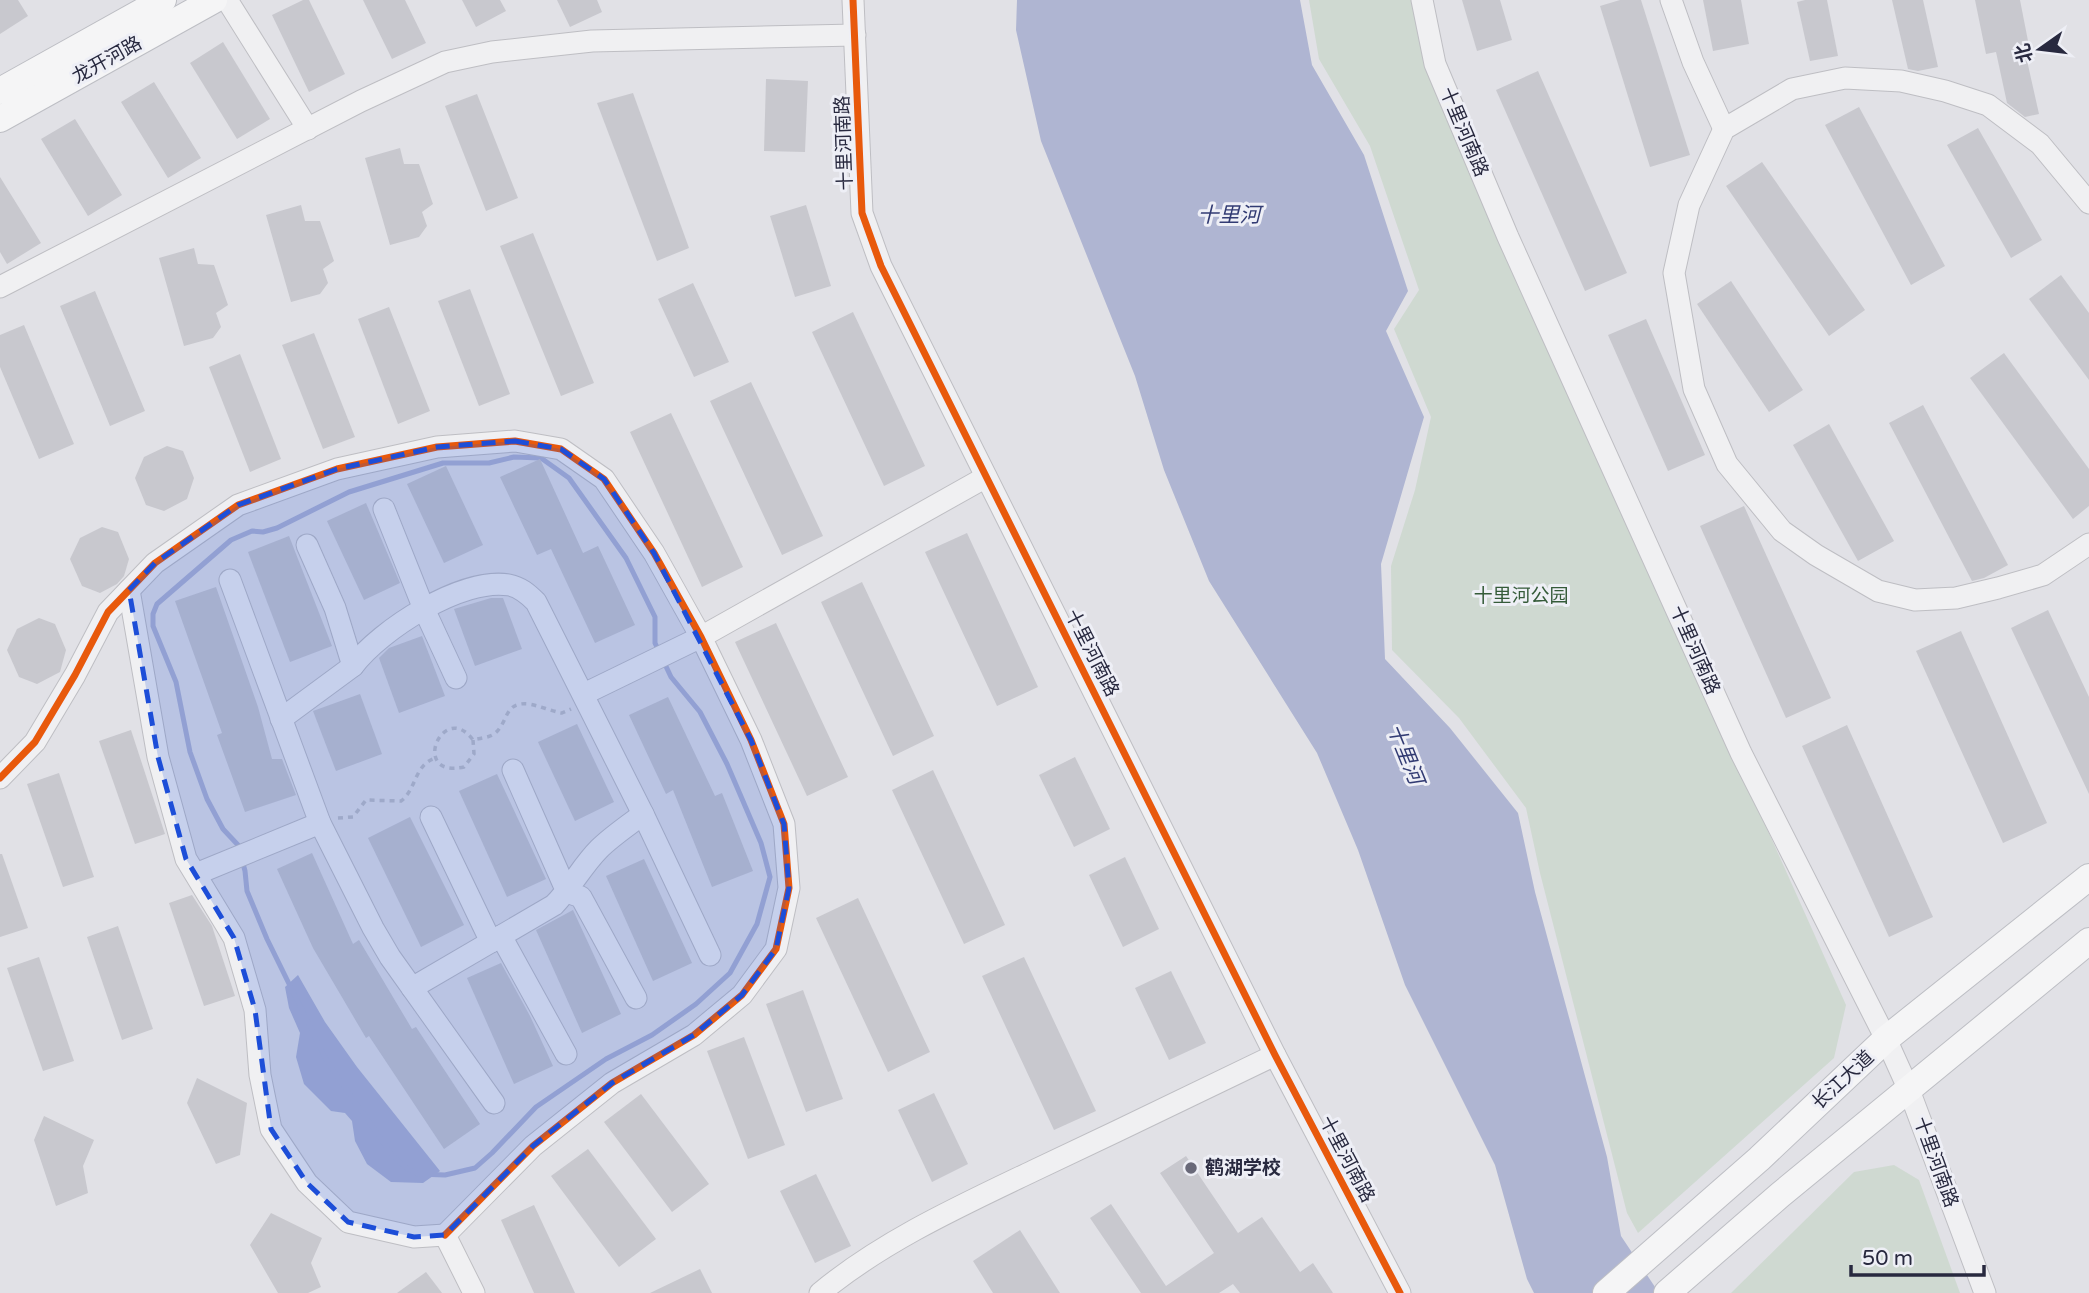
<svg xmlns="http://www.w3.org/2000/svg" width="2089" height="1293" font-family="'Varela Round','Noto Sans SC',sans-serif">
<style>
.green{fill:#cfd9d1}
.water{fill:#afb5d2}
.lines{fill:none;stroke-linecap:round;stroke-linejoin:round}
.stream{stroke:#afb5d2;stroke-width:5}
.building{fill:#c8c8ce}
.minor-casing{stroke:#bebec3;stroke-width:23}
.major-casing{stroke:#bdbec4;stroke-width:28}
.path{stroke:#bfc0c6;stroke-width:3.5;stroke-dasharray:5 5;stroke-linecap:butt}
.minor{stroke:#f0f0f2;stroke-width:21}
.major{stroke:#f5f5f6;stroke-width:26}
.cycleway-casing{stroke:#eeeff6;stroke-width:11}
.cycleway{stroke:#e8590c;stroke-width:7}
.marked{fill:#1d4ed8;fill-opacity:0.2;stroke:#1d4ed8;stroke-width:5;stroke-dasharray:14 9;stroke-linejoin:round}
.poi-dot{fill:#696979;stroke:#eeeff6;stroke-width:2.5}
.labels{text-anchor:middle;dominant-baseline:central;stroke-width:6;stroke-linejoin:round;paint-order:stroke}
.street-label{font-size:19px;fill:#28293f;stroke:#eeeff6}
.park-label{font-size:19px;fill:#355b39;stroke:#eeeff6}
.poi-label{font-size:19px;font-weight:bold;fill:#28293f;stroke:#eeeff6;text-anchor:start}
.water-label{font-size:21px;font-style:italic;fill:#323b73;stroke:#eeeff6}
</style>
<rect width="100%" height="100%" fill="#e1e1e6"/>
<g class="green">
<path d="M1309 0H1412L1425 65 1846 1005 1834 1058 1638 1233 1627 1213 1540 873 1526 808 1459 718 1392 650 1391 566 1415 490 1431 417 1394 329 1419 290 1370 146 1319 59Z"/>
<path d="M1894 1165 1919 1180 1960 1293H1731L1854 1172Z"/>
</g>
<g class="water">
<path d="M1017 0H1300L1312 65 1364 155 1408 291 1386 331 1424 417 1381 564 1385 659 1450 728 1518 813 1535 892 1607 1157 1621 1236 1659 1293H1534L1527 1279 1495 1165 1405 985 1358 850 1317 753 1209 581 1164 470 1135 376 1041 141 1016 30Z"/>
<path d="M298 975 325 1022 357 1067 440 1171 423 1183 391 1182 367 1164 355 1141 352 1121 345 1113 331 1111 304 1084 296 1057 300 1033 289 1008 285 987Z"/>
</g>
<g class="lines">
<path class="stream" d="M514 457 541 458 569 478 626 558 655 617V643L671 677 700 712 727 764 761 843 770 877 757 924 730 973 696 1004 652 1035 606 1059 536 1107 492 1153 475 1168 445 1175 418 1174 405 1167 391 1154 327 1061 267 939 247 891 245 871 238 845 223 829 207 799 190 752 176 682 153 626V614L157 604 231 540 252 531 263 532 277 528 349 492 443 463H489Z"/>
</g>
<g class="building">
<path d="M0 0H18L28 16 0 34Z"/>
<path d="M303 0H309L345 74 309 92 272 15Z"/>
<path d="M363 0H405L426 43 392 59Z"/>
<path d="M462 0H500L506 11 476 27Z"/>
<path d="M557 0H597L602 12 570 27Z"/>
<path d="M1462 0H1500L1512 40 1477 51Z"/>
<path d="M1620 0H1641L1690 155 1650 167 1600 6Z"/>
<path d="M1703 0H1741L1749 44 1713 51Z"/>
<path d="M1805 0H1827L1838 56 1810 61 1797 2Z"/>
<path d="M1892 0H1923L1938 67 1918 71 1908 69Z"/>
<path d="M1975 0H2020L2029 46 2024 47 2039 114 2025 117 2007 103 1996 52 1986 54Z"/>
<path d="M223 42 270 119 237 139 190 63Z"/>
<path d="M1538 71 1627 273 1585 291 1496 90Z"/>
<path d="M766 79 808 81 805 152 764 151Z"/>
<path d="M154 82 201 158 168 178 121 102Z"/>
<path d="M633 93 689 248 657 261 597 103Z"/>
<path d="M477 94 518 198 486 211 445 106Z"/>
<path d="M1859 107 1945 266 1911 285 1825 125Z"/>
<path d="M75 119 122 195 88 216 41 139Z"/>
<path d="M1978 128 2042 240 2011 258 1947 145Z"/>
<path d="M400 148 404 164H419L433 204 422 212 427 226 419 237 390 245 365 158Z"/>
<path d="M1762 162 1865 310 1829 336 1726 186Z"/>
<path d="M0 177 41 243 7 264 0 252Z"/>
<path d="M301 205 305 221H320L334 261 323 269 328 283 320 294 291 302 266 215Z"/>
<path d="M806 205 831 286 795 297 770 216Z"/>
<path d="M533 233 594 383 561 396 500 246Z"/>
<path d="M194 248 198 264 214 265 228 305 216 313 221 327 213 338 184 346 159 258Z"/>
<path d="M2061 275 2089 313V380L2029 299Z"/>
<path d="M1731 281 1803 390 1769 412 1697 304Z"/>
<path d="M693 283 729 362 694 377 658 299Z"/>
<path d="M470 289 510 394 479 406 438 301Z"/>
<path d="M95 291 145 411 110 426 60 306Z"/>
<path d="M389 307 430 411 398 424 358 319Z"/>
<path d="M853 312 925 466 884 486 812 332Z"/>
<path d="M1646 319 1705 455 1668 471 1608 335Z"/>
<path d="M24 325 74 444 39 459 0 367V335Z"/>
<path d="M314 333 355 437 323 449 282 345Z"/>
<path d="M2004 353 2089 469V506L2073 519 1970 378Z"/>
<path d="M240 354 281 459 250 472 209 367Z"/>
<path d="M751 382 823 536 782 555 710 401Z"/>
<path d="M1923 405 2008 565 1984 578 1972 581 1889 423Z"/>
<path d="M671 413 743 567 702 587 630 432Z"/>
<path d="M1829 424 1894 541 1858 561 1793 445Z"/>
<path d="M167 446 183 451 194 478 187 499 164 511 146 505 135 478 144 457Z"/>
<path d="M540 459 583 553 598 546 635 625 595 643 551 549 537 555 500 477Z"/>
<path d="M446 466 483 545 444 563 407 484Z"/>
<path d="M366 503 400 583 364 600 327 521Z"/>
<path d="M1744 506 1831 698 1786 718 1700 526Z"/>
<path d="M102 527 118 532 129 559 124 576 117 584 100 593 82 586 70 559 80 538Z"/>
<path d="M967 533 1038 687 997 706 925 552Z"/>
<path d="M289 536 332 646 290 662 248 552Z"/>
<path d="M862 582 934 736 893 756 821 602Z"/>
<path d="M216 587 258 707 272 759H282L296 795 245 812 217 735 222 733 175 601Z"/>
<path d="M491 598H503L522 649 475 666 454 609Z"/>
<path d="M2048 610 2089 697V794L2011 628Z"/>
<path d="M39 618 55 624 66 650 60 672 37 684 19 677 7 650 17 629Z"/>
<path d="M776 623 848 777 807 796 735 642Z"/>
<path d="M1961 631 2047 823 2003 843 1916 651Z"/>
<path d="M422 636 445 696 399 713 379 658 389 648Z"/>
<path d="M360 694 382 754 336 771 313 711Z"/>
<path d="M668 697 715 796 722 793 753 871 712 887 673 790 666 794 629 715Z"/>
<path d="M577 724 614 802 575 821 538 742Z"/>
<path d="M1847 725 1933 917 1889 937 1802 746Z"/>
<path d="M131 730 165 834 135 844 99 741Z"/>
<path d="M1075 757 1110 829 1074 847 1039 775Z"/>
<path d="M933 770 1005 925 964 944 892 790Z"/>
<path d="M59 773 94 877 63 887 27 784Z"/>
<path d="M497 774 546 879 507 897 459 791Z"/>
<path d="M410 817 464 925 421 947 368 838Z"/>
<path d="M312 853 353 944 359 940 412 1029 416 1027 480 1124 444 1149 369 1036 366 1038 313 948 277 869Z"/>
<path d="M0 854H2L28 928 0 937Z"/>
<path d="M1125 857 1159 929 1123 947 1089 875Z"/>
<path d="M644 859 692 963 653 981 606 876Z"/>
<path d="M192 895 212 926 235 996 204 1006 169 903Z"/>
<path d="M858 898 930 1052 888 1072 816 918Z"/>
<path d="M573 910 621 1014 582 1033 536 930Z"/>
<path d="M118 926 153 1029 122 1040 87 937Z"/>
<path d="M39 957 74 1061 43 1071 7 968Z"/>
<path d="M1024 957 1096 1111 1054 1130 982 976Z"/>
<path d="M501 963 530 1016 553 1066 514 1084 467 978Z"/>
<path d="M1171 971 1206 1043 1169 1060 1135 988Z"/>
<path d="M803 990 843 1099 806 1112 766 1004Z"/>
<path d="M744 1037 785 1145 748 1159 707 1051Z"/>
<path d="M197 1078 247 1103 240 1155 216 1164 187 1103Z"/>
<path d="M934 1093 968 1164 932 1182 898 1110Z"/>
<path d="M641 1094 709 1184 672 1212 604 1122Z"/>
<path d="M44 1116 94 1140 83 1166 88 1193 56 1206 34 1140Z"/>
<path d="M588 1149 656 1239 619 1267 551 1176Z"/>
<path d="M1186 1156 1238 1233 1262 1217 1300 1272 1313 1263 1333 1293H1240L1233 1284 1219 1293H1141L1090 1218 1111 1204 1166 1286 1214 1253 1160 1173Z"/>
<path d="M816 1174 851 1246 815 1263 780 1191Z"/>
<path d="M534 1205 575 1293H534L501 1220Z"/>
<path d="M271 1213 322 1238 311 1263 321 1287 308 1293H278L250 1245Z"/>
<path d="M1020 1230 1060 1293H993L973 1261Z"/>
<path d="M700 1269 712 1293H650Z"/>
<path d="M426 1272 442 1293H397Z"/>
</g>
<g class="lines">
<g class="minor-casing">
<g id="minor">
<path d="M227 0 308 129"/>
<path d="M853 0 862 213 881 266 1275 1055 1400 1293"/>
<path d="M1422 0 1435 64 1508 237 1741 753 1886 1039 1909 1090 1985 1293"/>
<path d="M1671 0 1693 62 1724 129"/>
<path d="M2089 203 2040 144 1988 105 1945 91 1901 81 1845 78 1792 89 1724 129 1689 205 1674 273 1694 389 1727 464 1782 531 1816 555 1878 591 1915 600 1956 598 1998 588 2043 575 2089 544"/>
<path d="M0 287 361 101 445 62 492 52 592 41 855 35"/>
<path d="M384 509 424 609 456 678"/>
<path d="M307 545 335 608 353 666"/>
<path d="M230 580 320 823 373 928 390 957 494 1103"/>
<path d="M129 590 158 757 186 859 234 938 255 1010 260 1075 271 1129 307 1183 348 1222 414 1237 445 1235 474 1293"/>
<path d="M584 694 701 637 986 477"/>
<path d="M281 719 353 666C380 630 462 577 509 585 520 587 528 594 536 602L643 814 710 955"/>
<path d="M513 770 567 892 581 897 636 998"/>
<path d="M0 778 35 742 75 675 108 612 155 563 238 505 337 469 437 447 515 441 561 449 604 479 654 553 701 637 751 740 784 824 789 888 776 949 742 995 694 1035 612 1083 533 1146 445 1235"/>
<path d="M431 817 491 942"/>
<path d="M196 874 320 823"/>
<path d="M501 936 566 1054"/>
<path d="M412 988 554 905C571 888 582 866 599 849 612 836 629 825 643 814"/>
<path d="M820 1293C883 1241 960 1206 1033 1171 1114 1133 1194 1094 1275 1055"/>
</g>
</g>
<g class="major-casing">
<g id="major">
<path d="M0 91 163 0"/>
<path d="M0 119 214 0"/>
<path d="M1606 1293 1759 1159 1886 1039 2089 877"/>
<path d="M1667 1293 1780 1195 2089 941"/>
</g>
</g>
<g class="path">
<path d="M473 740 474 754 464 767C409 779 443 699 473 740 480 738 488 738 494 734 509 723 503 701 529 704 540 706 551 711 562 713L571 709"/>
<path d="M338 818 353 817 366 800 401 801C417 789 414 764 436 758"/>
</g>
<use href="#minor" class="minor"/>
<use href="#major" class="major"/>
<g class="cycleway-casing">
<g id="cycleway">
<path d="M853 0 862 213 881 266 1275 1055 1400 1293"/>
<path d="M0 778 35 742 75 675 108 612 155 563 238 505 337 469 437 447 515 441 561 449 604 479 654 553 701 637 751 740 784 824 789 888 776 949 742 995 694 1035 612 1083 533 1146 445 1235"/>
</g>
</g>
<use href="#cycleway" class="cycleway"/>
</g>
<path class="marked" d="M515 441 561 449 604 479 654 553 751 740 784 824 789 888 776 949 742 995 694 1035 612 1083 533 1146 445 1235 414 1237 348 1222 307 1183 271 1129 255 1010 234 938 186 859 158 757 129 590 155 563 238 505 337 469 437 447Z"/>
<circle class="poi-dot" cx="1191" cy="1168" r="7"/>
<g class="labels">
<g class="street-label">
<text transform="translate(107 60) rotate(-29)">龙开河路</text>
<text transform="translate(1464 132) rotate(67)">十里河南路</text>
<text transform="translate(844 143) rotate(-92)">十里河南路</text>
<text transform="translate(1695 650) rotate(66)">十里河南路</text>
<text transform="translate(1092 653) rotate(63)">十里河南路</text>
<text transform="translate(1843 1080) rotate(-43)">长江大道</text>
<text transform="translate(1347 1159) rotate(62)">十里河南路</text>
<text transform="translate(1936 1162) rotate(70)">十里河南路</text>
</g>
<g class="park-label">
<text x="1521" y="596">十里河公园</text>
</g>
<g class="poi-label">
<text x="1205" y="1168">鹤湖学校</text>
</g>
<g class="water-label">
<text x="1229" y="215">十里河</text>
<text transform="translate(1405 754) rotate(68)">十里河</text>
</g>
</g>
<g transform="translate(2040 49) rotate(256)" stroke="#eeeff6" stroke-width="5" paint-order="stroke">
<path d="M0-5L12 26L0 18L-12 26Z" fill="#28293f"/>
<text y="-10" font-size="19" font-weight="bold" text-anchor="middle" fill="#28293f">北</text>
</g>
<path d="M1851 1265v10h133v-10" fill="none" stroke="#28293f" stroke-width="3.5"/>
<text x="1862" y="1265" font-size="21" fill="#28293f" stroke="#eeeff6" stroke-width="5" paint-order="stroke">50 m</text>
</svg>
